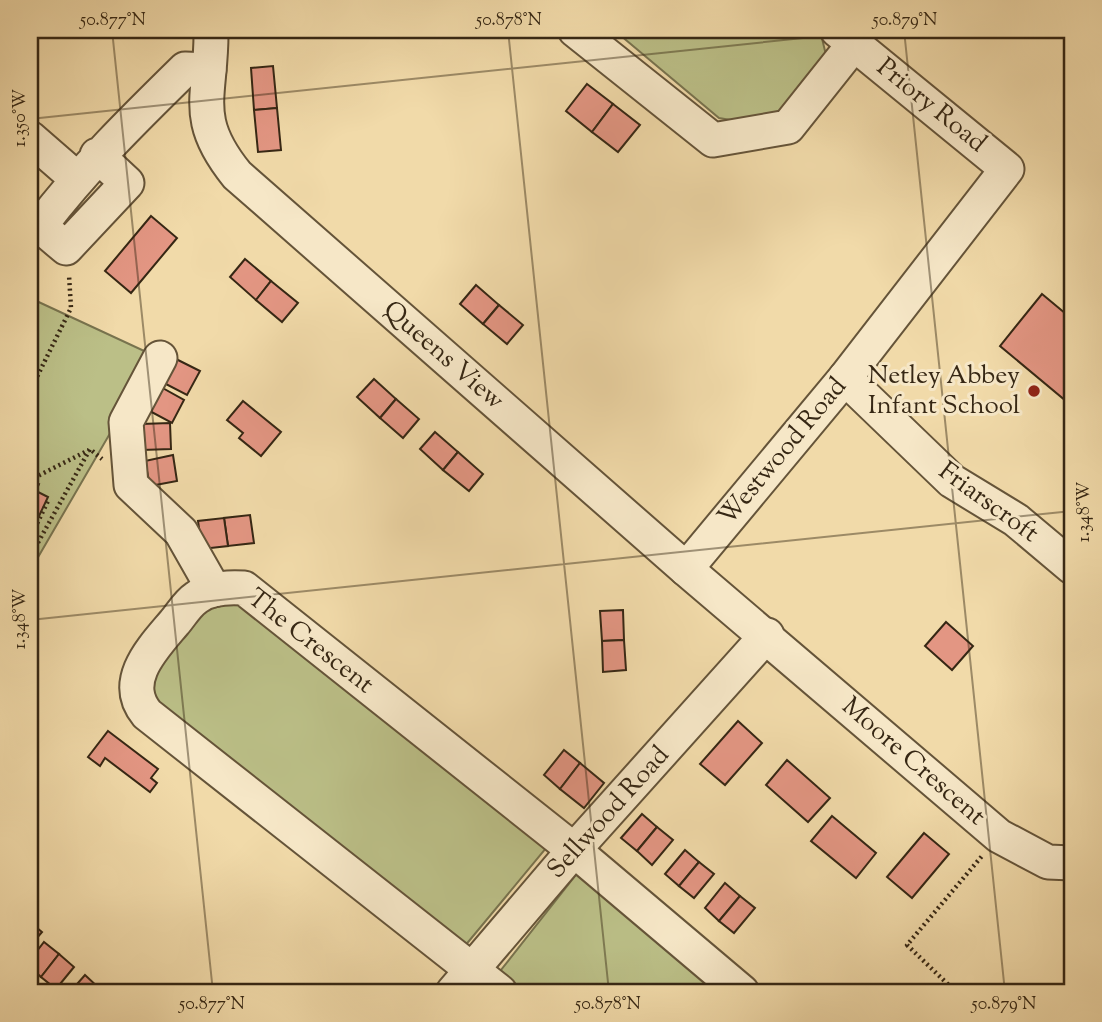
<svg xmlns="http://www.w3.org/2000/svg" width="1102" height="1022" font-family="'Sorts Mill Goudy',serif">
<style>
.green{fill:#bbbf87;stroke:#78734e;stroke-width:2}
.building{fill:#e39683;stroke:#362714;stroke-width:2}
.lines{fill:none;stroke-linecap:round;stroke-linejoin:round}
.minor-casing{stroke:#655439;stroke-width:37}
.path{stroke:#362714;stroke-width:4.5;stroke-dasharray:2 3.5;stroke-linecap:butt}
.minor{stroke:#f6e7c7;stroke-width:33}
.ticks{fill:none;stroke:#362714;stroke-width:2;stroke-opacity:0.45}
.poi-dot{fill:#8f2418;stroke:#f6e7c7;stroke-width:2.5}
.labels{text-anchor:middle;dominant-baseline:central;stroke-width:6;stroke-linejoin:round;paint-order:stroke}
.street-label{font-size:26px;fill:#362714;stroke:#f6e7c7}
.poi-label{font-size:26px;fill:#362714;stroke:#f6e7c7;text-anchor:end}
.neatline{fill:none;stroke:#362714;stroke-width:2.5}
.ticks-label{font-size:18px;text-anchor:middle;fill:#362714}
</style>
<rect width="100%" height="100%" fill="#f1daa9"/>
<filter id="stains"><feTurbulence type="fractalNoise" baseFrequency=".00286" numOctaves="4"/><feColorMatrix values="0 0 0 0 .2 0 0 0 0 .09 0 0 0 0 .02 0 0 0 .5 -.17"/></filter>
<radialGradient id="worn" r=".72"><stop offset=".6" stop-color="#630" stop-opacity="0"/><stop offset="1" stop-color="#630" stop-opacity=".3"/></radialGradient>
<g class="green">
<path d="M614 30H820L826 55 788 109 754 124 719 118Z"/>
<path d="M30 298 155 356 30 571Z"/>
<path d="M242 600 547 847 464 947 155 702 152 673 212 603Z"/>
<path d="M579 871 723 992H519L497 975Z"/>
</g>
<g class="building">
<path d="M273 66 277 108 254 110 251 68Z"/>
<path d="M587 84 613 104 592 132 566 111Z"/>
<path d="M613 104 640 125 618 152 592 132Z"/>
<path d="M277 108 281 150 258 152 254 110Z"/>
<path d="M151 216 177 238 131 293 105 271Z"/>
<path d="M245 259 271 281 256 300 230 277Z"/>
<path d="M271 281 298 303 282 322 256 300Z"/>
<path d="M476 285 499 305 483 324 460 304Z"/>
<path d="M1042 294 1072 319V406L1000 346Z"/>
<path d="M499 305 523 325 507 344 483 324Z"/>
<path d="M174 358 200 371 187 395 162 382Z"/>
<path d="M374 379 396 399 380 418 357 397Z"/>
<path d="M159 386 184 400 172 423 146 409Z"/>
<path d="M396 399 419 419 403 438 380 418Z"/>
<path d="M243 401 281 432 261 456 239 438 243 433 227 420Z"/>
<path d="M170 423 171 449 142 450 141 424Z"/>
<path d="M435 432 458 452 443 470 420 449Z"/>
<path d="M458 452 483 474 469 491 443 470Z"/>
<path d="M173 455 177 481 150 486 145 461Z"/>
<path d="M30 481 39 484 36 491 48 497 30 535Z"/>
<path d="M250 515 254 543 228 546 224 518Z"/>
<path d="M224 518 228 546 202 549 198 521Z"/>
<path d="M623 610 624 640 602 641 600 611Z"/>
<path d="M946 622 973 646 952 670 925 646Z"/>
<path d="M624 640 626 670 603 672 602 641Z"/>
<path d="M738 721 762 743 725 785 700 764Z"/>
<path d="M108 731 158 769 151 778 157 783 150 792 105 758 100 766 88 757Z"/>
<path d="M564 750 580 763 560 789 544 775Z"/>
<path d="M787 760 830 798 808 822 766 785Z"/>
<path d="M580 763 604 783 584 808 560 789Z"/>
<path d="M642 814 657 827 637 851 621 838Z"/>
<path d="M832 816 876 853 856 878 811 841Z"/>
<path d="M657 827 673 840 652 865 637 851Z"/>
<path d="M924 833 949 854 912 898 887 877Z"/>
<path d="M685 850 699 862 679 886 665 874Z"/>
<path d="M699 862 714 874 694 898 679 886Z"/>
<path d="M725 883 740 896 719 921 705 908Z"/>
<path d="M740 896 755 908 734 933 719 921Z"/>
<path d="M30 922 42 932 30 946Z"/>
<path d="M44 942 59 954 41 977 30 967V960Z"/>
<path d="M59 954 74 967 56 989 41 977Z"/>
<path d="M85 975 99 988 96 992H70Z"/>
</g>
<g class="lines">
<g class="minor-casing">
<g id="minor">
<path d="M211 30C212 96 190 117 237 175L686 569 999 836 1048 862 1072 863"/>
<path d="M575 30 713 140 788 127 854 44"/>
<path d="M30 138 76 178"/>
<path d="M97 155 127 183 66 248 40 226C84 168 134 119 185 69L209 70"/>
<path d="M160 358 126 422 131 485 181 532 214 590"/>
<path d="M845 378 952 481 1016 520 1072 567"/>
<path d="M686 569 845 378 1007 169 837 30"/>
<path d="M453 992 574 850 767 635"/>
<path d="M500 992 147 714C120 681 153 648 174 623 181 615 187 604 196 598 208 588 228 587 244 588L574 850 742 992"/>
</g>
</g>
<g class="path">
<path d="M30 391 71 308 69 275"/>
<path d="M30 395 34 478H30"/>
<path d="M34 478 89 450"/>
<path d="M30 538 48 501"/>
<path d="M30 557 90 449 102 459"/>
<path d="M956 992 907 945 982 856"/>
</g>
<use href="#minor" class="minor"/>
</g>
<path class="ticks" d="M112 30 213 992M508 30 609 992M904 30 1005 992M30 119 880 30M30 620 1072 511"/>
<circle class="poi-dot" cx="1034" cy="391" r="7"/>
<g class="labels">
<g class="street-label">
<text transform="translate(931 106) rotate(39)">Priory Road</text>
<text transform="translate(443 356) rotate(41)">Queens View</text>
<text transform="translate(783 452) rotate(-50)">Westwood Road</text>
<text transform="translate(988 503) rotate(36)">Friarscroft</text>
<text transform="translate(310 642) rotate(38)">The Crescent</text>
<text transform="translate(913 762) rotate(41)">Moore Crescent</text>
<text transform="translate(609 813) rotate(-48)">Sellwood Road</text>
</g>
<g class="poi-label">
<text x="1020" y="376">Netley Abbey<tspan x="1020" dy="30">Infant School</tspan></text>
</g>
</g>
<rect width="1102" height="1022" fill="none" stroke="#f1daa9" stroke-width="77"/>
<rect x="38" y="38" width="1026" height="946" class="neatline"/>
<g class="ticks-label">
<text x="113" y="25">50.877°N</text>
<text x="509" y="25">50.878°N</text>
<text x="905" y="25">50.879°N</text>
<text transform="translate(19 118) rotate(-90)" y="6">1.350°W</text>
<text transform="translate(1083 512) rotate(-90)" y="6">1.348°W</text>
<text transform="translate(19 619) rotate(-90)" y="6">1.348°W</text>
<text x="212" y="1009">50.877°N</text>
<text x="608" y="1009">50.878°N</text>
<text x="1004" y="1009">50.879°N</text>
</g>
<rect width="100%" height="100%" filter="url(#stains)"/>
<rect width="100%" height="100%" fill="url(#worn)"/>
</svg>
